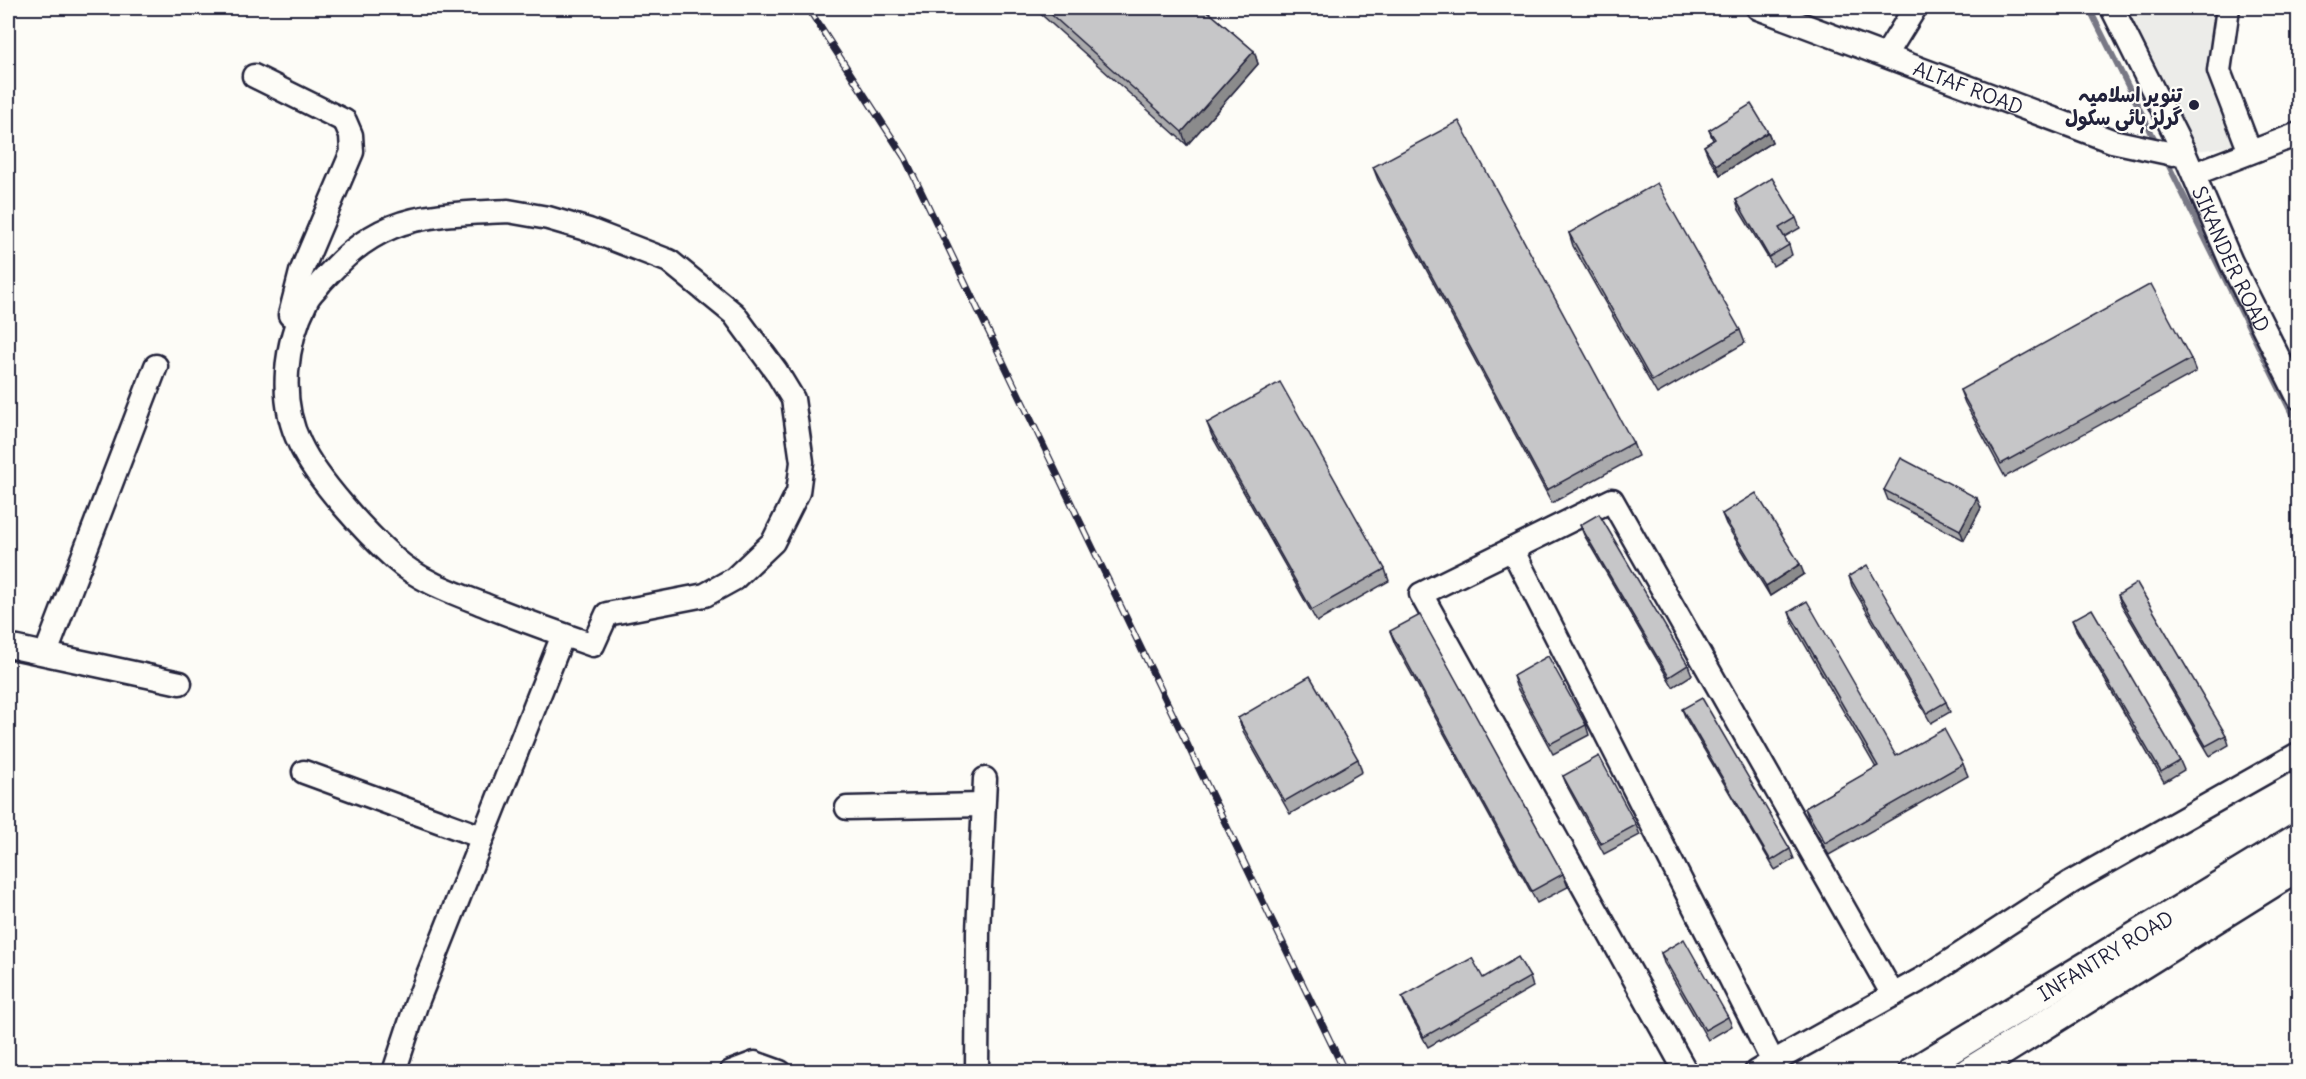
<svg xmlns="http://www.w3.org/2000/svg" width="2306" height="1079" font-family="Delius,'Playpen Sans Arabic',sans-serif">
<style>
.built{fill:#ecece9}
.lines{fill:none;stroke-linecap:round;stroke-linejoin:round}
.stream{stroke:#787885;stroke-width:6}
.minor-casing{stroke:#22223b;stroke-width:27}
.major-casing{stroke:#22223b;stroke-width:33}
.minor{stroke:#fdfcf7;stroke-width:22}
.major{stroke:#fdfcf7;stroke-width:28}
.rail-casing{stroke:#22223b;stroke-width:7}
.rail{stroke:#fdfcf7;stroke-width:4.5;stroke-dasharray:14;stroke-linecap:butt}
.wall{fill:#aaaaac;stroke:#22223b;stroke-width:1.5}
.shaded-wall{fill:#8b8b8c;stroke:#22223b;stroke-width:1.5}
.building{fill:#c6c6c8;stroke:#22223b;stroke-width:1.5}
.poi-dot{fill:#22223b;stroke:#fdfcf7;stroke-width:2}
.labels{text-anchor:middle;dominant-baseline:central;stroke-width:4.5;stroke-linejoin:round;paint-order:stroke}
.street-label{font-size:20px;fill:#22223b;stroke:#fdfcf7}
.poi-label{font-size:20px;font-weight:bold;fill:#22223b;stroke:#fdfcf7;text-anchor:end}
</style>
<rect width="100%" height="100%" fill="#fdfcf7"/>
<filter id="ink" filterUnits="userSpaceOnUse"><feTurbulence type="fractalNoise" baseFrequency=".0167" numOctaves="2"/><feDisplacementMap in="SourceGraphic" scale="12" xChannelSelector="R" yChannelSelector="G"/><feConvolveMatrix kernelMatrix="1 2 1 2 8 2 1 2 1" color-interpolation-filters="sRGB"/></filter>
<g filter="url(#ink)">
<path class="built" d="M2109 8H2220L2212 66 2246 144 2183 153Z"/>
<g class="lines">
<g class="stream">
<path d="M2089 8 2157 144"/>
<path d="M2165 158 2298 426"/>
</g>
<g class="minor-casing">
<g id="minor">
<path id="s1" d="M1758 8 2112 141 2173 154 2183 150"/>
<path id="s2" d="M2112 8 2183 150 2231 262 2298 397"/>
<path d="M2228 8 2219 71 2250 152"/>
<path d="M1886 55 1915 8"/>
<path d="M254 76 345 121 351 135 352 152 301 272 290 315"/>
<path d="M2194 174 2298 134"/>
<path d="M508 211 548 218 589 230 669 261 734 314 776 371 793 399 802 462 798 492 773 542 734 579 705 595 607 614 593 645C558 633 522 620 487 606 455 593 421 582 395 559 365 532 317 480 300 444 278 400 285 343 307 300 310 293 317 288 321 282 343 258 361 240 392 227 425 213 472 213 508 211Z"/>
<path d="M1512 549 1773 1062 1756 1072"/>
<path d="M8 646 180 683"/>
<path d="M46 653 156 366"/>
<path d="M304 772 482 837"/>
<path d="M847 808 982 805"/>
<path d="M394 1072 416 1005 563 635"/>
<path d="M731 1072 755 1063 780 1072"/>
<path d="M977 1072 978 932 985 779"/>
<path d="M1686 1072 1421 594 1612 500 1893 995"/>
<path d="M1778 1072 1773 1062 1929 975 2070 883 2298 754"/>
</g>
</g>
<g class="major-casing">
<g id="major">
<path id="s3" d="M1913 1072 2298 838"/>
<path d="M1969 1072 2298 867"/>
</g>
</g>
<use href="#minor" class="minor"/>
<use href="#major" class="major"/>
<g class="rail-casing">
<path id="rail" d="M808 8 905 158 1345 1072"/>
</g>
<use href="#rail" class="rail"/>
</g>
<g class="wall">
<path d="M1034 8H1204L1254 51 1258 64 1187 145Z"/>
<path d="M1709 130 1768 132 1772 142 1720 175 1708 156 1704 146 1713 140Z"/>
<path d="M1373 167 1633 443 1638 456 1552 503 1378 180Z"/>
<path d="M1736 200 1796 218 1800 228 1784 237 1789 245 1792 255 1773 266 1739 210Z"/>
<path d="M1569 233 1740 330 1745 343 1657 394 1573 246Z"/>
<path d="M2191 359 2196 372 2005 477 1965 403 1960 390Z"/>
<path d="M1207 423 1385 569 1389 581 1317 622 1212 436Z"/>
<path d="M1884 490 1981 508 1964 540 1888 500Z"/>
<path d="M1722 514 1804 574 1770 596 1726 524Z"/>
<path d="M1580 525 1688 665 1692 675 1673 687 1584 535Z"/>
<path d="M1849 576 1946 702 1950 712 1931 723 1852 586Z"/>
<path d="M2118 595 2226 735 2229 745 2210 756 2121 604Z"/>
<path d="M1789 612 1896 756 1963 764 1968 776 1829 855 1809 820 1805 808 1876 768 1793 624Z"/>
<path d="M2072 620 2180 761 2184 770 2164 782 2076 630Z"/>
<path d="M1390 631 1563 874 1568 887 1537 903 1395 644Z"/>
<path d="M1513 676 1586 725 1589 735 1553 754 1516 686Z"/>
<path d="M1682 709 1790 849 1794 859 1775 870 1686 719Z"/>
<path d="M1238 718 1358 759 1362 772 1290 814 1243 731Z"/>
<path d="M1563 776 1636 825 1640 835 1604 854 1567 786Z"/>
<path d="M1661 953 1728 1017 1732 1026 1708 1040 1664 963Z"/>
<path d="M1530 977 1533 987 1428 1047 1406 1007 1402 997 1483 978Z"/>
</g>
<g class="shaded-wall">
<path d="M1254 51 1258 64 1187 145 1182 132Z"/>
<path d="M1768 132 1772 142 1720 175 1716 165Z"/>
<path d="M1977 498 1981 508 1964 540 1960 530Z"/>
<path d="M1800 564 1804 574 1770 596 1766 586Z"/>
</g>
<g class="building">
<path d="M1044 8H1204L1254 51 1182 132Z"/>
<path d="M1751 104 1768 132 1716 165 1704 146 1715 139 1709 130Z"/>
<path d="M1459 121 1633 443 1547 490 1373 167Z"/>
<path d="M1772 178 1796 218 1779 228 1789 245 1769 257 1736 200Z"/>
<path d="M1657 183 1740 330 1652 381 1569 233Z"/>
<path d="M2151 284 2191 359 2001 464 1960 390Z"/>
<path d="M1280 382 1385 569 1312 610 1207 423Z"/>
<path d="M1901 458 1977 498 1960 530 1884 490Z"/>
<path d="M1756 493 1800 564 1766 586 1722 514Z"/>
<path d="M1599 514 1688 665 1669 677 1580 525Z"/>
<path d="M1867 565 1946 702 1927 713 1849 576Z"/>
<path d="M2137 583 2226 735 2206 746 2118 595Z"/>
<path d="M1807 601 1896 756 1944 729 1963 764 1825 843 1805 808 1878 766 1789 612Z"/>
<path d="M2092 609 2180 761 2161 772 2072 620Z"/>
<path d="M1420 615 1563 874 1532 891 1390 631Z"/>
<path d="M1548 656 1586 725 1550 744 1513 676Z"/>
<path d="M1310 676 1358 759 1285 801 1238 718Z"/>
<path d="M1702 698 1790 849 1771 861 1682 709Z"/>
<path d="M1599 756 1636 825 1601 844 1563 776Z"/>
<path d="M1684 939 1728 1017 1705 1030 1661 953Z"/>
<path d="M1518 957 1530 977 1424 1037 1402 997 1472 958 1483 978Z"/>
</g>
</g>
<circle class="poi-dot" cx="2194" cy="105" r="6"/>
<g class="labels">
<g class="street-label">
<text stroke="none"><textPath href="#s1" startOffset="225">ALTAF ROAD</textPath></text>
<text stroke="none"><textPath href="#s2" startOffset="278">SIKANDER ROAD</textPath></text>
<text stroke="none"><textPath href="#s3" startOffset="225">INFANTRY ROAD</textPath></text>
</g>
<g class="poi-label">
<text x="2182" y="94">تنویر اسلامیہ<tspan x="2182" dy="23">گرلز ہائی سکول</tspan></text>
</g>
</g>
<rect width="2306" height="1079" fill="none" stroke="#fdfcf7" stroke-width="30"/>
<rect x="15" y="15" width="2276" height="1049" fill="none" stroke="#22223b" stroke-width="2" filter="url(#ink)"/>
</svg>
